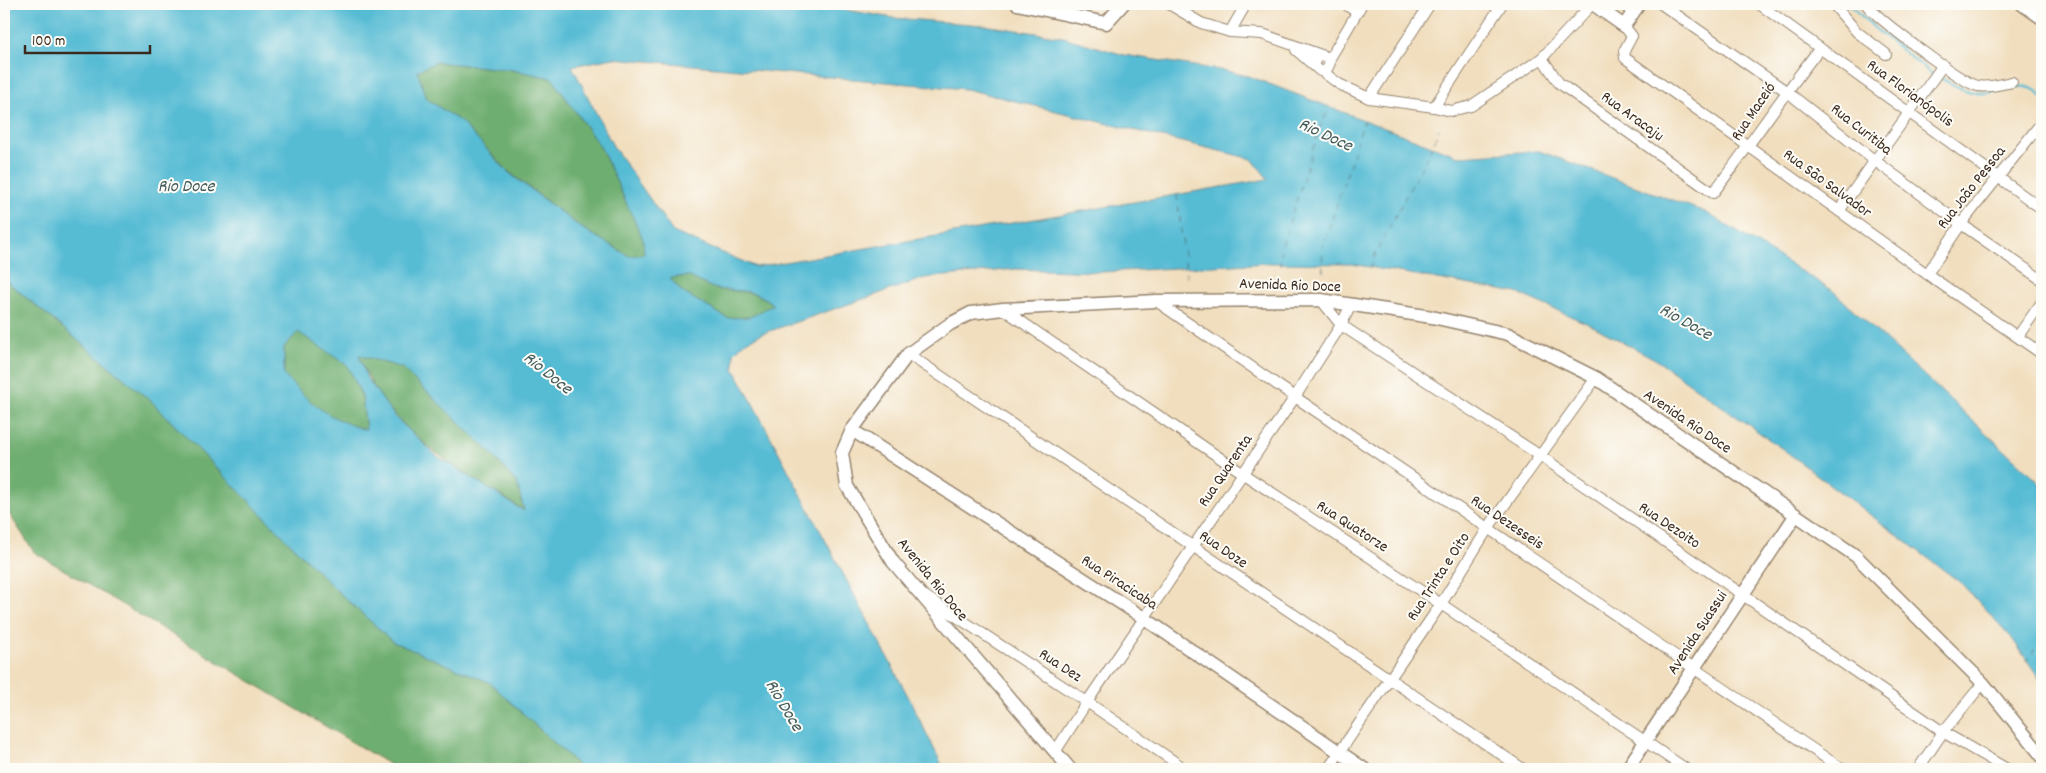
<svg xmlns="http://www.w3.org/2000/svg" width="2046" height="773" font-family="Dekko,sans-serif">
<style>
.forest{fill:#6eae70;stroke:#546c47}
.water{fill:#56bcd4;stroke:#487379;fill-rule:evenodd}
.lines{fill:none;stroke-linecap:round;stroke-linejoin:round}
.stream{stroke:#56bcd4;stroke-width:2.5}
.ferry{stroke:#445d5e;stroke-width:1;stroke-dasharray:6 5;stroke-linecap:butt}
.minor-casing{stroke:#96846e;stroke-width:12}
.tertiary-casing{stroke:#96846e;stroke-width:15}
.minor{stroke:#fff;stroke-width:10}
.tertiary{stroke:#fff;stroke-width:12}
.labels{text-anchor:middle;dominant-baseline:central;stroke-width:4;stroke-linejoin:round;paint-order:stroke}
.street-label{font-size:16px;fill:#3b2a1e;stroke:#fdfcf7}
.water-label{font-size:18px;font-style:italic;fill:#445d5e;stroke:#fdfcf7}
</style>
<rect width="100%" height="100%" fill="#fdfcf7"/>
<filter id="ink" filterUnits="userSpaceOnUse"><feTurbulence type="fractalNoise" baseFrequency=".02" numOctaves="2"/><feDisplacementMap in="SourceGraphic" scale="10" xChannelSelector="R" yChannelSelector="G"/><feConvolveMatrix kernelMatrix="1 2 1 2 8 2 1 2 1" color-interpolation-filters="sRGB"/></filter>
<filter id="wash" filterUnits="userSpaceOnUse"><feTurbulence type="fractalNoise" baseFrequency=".0096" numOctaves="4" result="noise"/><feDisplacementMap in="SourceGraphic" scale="20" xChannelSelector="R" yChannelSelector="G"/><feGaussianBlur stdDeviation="1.12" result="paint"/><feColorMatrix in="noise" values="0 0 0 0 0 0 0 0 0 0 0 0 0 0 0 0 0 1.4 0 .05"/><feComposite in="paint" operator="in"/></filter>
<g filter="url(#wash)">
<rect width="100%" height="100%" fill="#f1debe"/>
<g class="forest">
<path d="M436 62 513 70 552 78 601 148 643 239 644 254 629 256 580 227 508 171 461 122 427 99 417 71Z"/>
<path d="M688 276C697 280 708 287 717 289 741 293 753 288 774 305L750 317 727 318 682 292 670 278Z"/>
<path d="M4 279 151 401 333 587 393 642 489 682 573 760 579 769H397L34 552 4 506Z"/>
<path d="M298 331 348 366 362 396 366 430 338 421 304 398 284 375V347Z"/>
<path d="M358 354 402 368 487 449 517 483 525 511C459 469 387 432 358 354Z"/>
</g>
<path class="water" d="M4 4H811L893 18 983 25 1063 37 1124 55 1226 71 1251 77 1458 156 1539 151 1705 212 1832 290 2042 485V682L2011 637 1961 583 1784 450 1655 359 1591 325 1517 293 1352 264 1270 263 1101 272 1016 269 925 278 761 334 744 343 734 353V368L909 698 944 769H579L573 760 489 682 393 642 333 587 151 401 4 279ZM613 58 966 89 1252 159 1268 179 756 267 673 232 613 146 572 66ZM436 62 513 70 552 78 601 148 643 239 644 254 629 256 580 227 508 172 461 122 427 99 417 71ZM688 276C697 280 708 287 717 289 739 292 756 288 773 305L750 317 727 318 682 292 670 278ZM298 332 348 366 362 396 366 430C329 419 309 403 284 375V347ZM359 355 402 368 487 449 517 483 524 511 437 456 395 417 367 378Z"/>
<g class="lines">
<g class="stream">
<path d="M1849 4 1877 30 1932 74"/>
<path d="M1937 76C1950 83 1962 91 1977 93 1999 96 2026 74 2042 97"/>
</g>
<g class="ferry">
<path d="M1177 195 1187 279"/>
<path d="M1280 266 1282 245 1320 127 1328 111"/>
<path d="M1370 269 1376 252 1428 155 1439 129"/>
<path d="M1323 272 1322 250 1364 121"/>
<path d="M2025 662 2042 641"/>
</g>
</g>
</g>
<g filter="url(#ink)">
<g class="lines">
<g class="minor-casing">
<g id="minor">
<path d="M1169 4 1201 23 1230 32 1262 34 1324 56"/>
<path d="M1345 4 1357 12"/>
<path d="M1661 4 1786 91 1874 160 1961 224 2042 280"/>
<path d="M1759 4 2042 209"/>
<path d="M1833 4 1857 32 1886 54"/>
<path d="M1866 4C1878 19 1961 83 1978 86 1990 88 2001 84 2012 82"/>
<path d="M1624 26 1632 36 1624 51 1625 58 1927 274 2042 354"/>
<path d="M1230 32 1246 4"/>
<path d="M1296 50 1320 71H1326L1330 63 1327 57 1321 56 1316 58 1314 64"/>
<path d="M1542 58 1559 83 1713 193C1750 145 1783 95 1820 48"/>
<path d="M1329 60 1362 4"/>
<path d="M1323 72 1339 84 1369 98 1434 107 1451 111 1471 106 1542 58 1592 4"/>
<path d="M1369 98 1430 4"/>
<path d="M1434 107 1502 4"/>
<path d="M1839 211 1943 65"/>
<path d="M1927 274 1961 224 2042 122"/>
<path d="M1321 300 1341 325 1539 455 1943 732 2007 769"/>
<path d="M1156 301 1295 397 1842 769"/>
<path d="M1003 309 1242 473 1441 604 1686 769"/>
<path d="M2018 336 2042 302"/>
<path d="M908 354 1523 769"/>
<path d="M925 596 1087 702 1185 769"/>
<path d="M1055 752 1087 702 1295 397 1341 325 1351 305"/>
<path d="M1328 769 1441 604 1488 528 1596 378"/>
<path d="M1918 769 1943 732 1983 683"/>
</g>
</g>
<g class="tertiary-casing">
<g id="tertiary">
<path d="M1017 4 1106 23 1123 4"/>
<path d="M1593 4 1624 26 1639 4"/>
<path d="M2022 4 2042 18"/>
<path d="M852 430 1144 618 1364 769"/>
<path d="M1070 769 893 562 847 486 842 453 852 430 908 354 950 324 971 313 1003 309 1156 301 1321 300 1432 317 1508 334 1596 378 1856 556 1983 683 2042 756"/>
<path d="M1627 769 1795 516"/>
</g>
</g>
<use href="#minor" class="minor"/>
<use href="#tertiary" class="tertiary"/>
</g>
</g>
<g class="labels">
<g class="street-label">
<text transform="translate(1910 94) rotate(36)">Rua Florianópolis</text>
<text transform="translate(1754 112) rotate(-56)">Rua Maceió</text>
<text transform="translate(1632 117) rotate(36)">Rua Aracaju</text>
<text transform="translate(1861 130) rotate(38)">Rua Curitiba</text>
<text transform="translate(1827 184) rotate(36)">Rua São Salvador</text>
<text transform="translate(1972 188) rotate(-52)">Rua João Pessoa</text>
<text transform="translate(1290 286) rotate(2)">Avenida Rio Doce</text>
<text transform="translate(1687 422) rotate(34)">Avenida Rio Doce</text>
<text transform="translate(1226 471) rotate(-56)">Rua Quarenta</text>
<text transform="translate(1507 523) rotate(34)">Rua Dezesseis</text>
<text transform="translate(1669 526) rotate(34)">Rua Dezoito</text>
<text transform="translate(1352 527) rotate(33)">Rua Quatorze</text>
<text transform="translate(1223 550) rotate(34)">Rua Doze</text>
<text transform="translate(1439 577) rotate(-57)">Rua Trinta e Oito</text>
<text transform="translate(932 580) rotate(51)">Avenida Rio Doce</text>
<text transform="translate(1119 583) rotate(33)">Rua Piracicaba</text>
<text transform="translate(1698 633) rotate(-57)">Avenida Suassui</text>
<text transform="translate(1060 666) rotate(33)">Rua Dez</text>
</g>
<g class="water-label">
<text transform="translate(1325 136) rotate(25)">Rio Doce</text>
<text x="186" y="187">Rio Doce</text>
<text transform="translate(1685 323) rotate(29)">Rio Doce</text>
<text transform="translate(547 374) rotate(39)">Rio Doce</text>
<text transform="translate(783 706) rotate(59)">Rio Doce</text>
</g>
</g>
<rect width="2046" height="773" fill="none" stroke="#fdfcf7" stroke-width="20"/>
<path d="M25 45v8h125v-8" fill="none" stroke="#3b2a1e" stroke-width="2.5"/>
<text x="32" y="45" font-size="15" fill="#3b2a1e" stroke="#fdfcf7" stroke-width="4" paint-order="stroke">100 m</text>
</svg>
